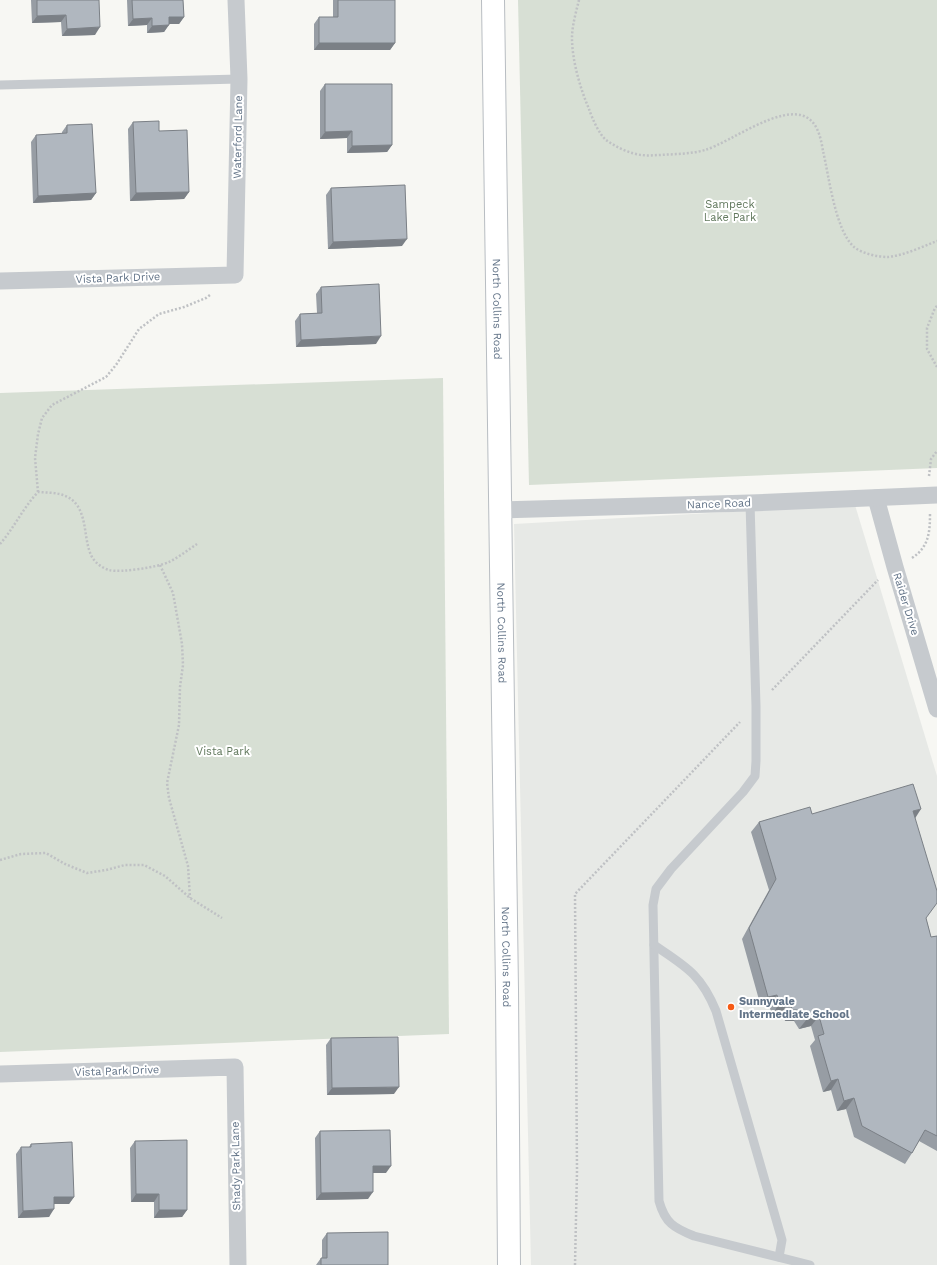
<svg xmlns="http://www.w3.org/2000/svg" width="937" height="1265" font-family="'Work Sans',sans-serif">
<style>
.built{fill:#e7e9e6}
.green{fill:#d7dfd4}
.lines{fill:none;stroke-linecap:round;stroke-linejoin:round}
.secondary-casing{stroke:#b8bdc2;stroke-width:24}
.path{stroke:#bfc1c4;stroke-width:2.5;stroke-dasharray:2 2;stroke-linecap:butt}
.lane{stroke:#c6cace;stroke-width:9}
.street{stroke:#c6cace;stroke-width:17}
.secondary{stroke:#fff;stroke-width:22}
.wall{fill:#979da4}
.shaded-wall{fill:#7b8086}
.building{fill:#b0b7bf;stroke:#7b8086}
.poi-dot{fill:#f65a14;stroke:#fff;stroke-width:1.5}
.labels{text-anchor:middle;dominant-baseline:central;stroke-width:4;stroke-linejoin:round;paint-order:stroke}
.street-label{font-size:11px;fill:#637488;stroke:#fff}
.park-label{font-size:11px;fill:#62795e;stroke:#fff}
.poi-label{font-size:11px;font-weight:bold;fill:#637488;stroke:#fff;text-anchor:start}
</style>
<rect width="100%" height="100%" fill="#f7f7f3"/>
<path class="built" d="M855 505 937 776V1265H531L514 524Z"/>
<g class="green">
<path d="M518 0H937V468L529 485Z"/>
<path d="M443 378 449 1034 0 1052V393Z"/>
</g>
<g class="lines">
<g class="secondary-casing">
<g id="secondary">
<path id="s1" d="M493 0 507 990 509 1265"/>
</g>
</g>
<g class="path">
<path d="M579 0C576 12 572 26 572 38 572 60 580 88 589 109 592 118 599 134 606 140 616 147 630 154 642 155 648 156 654 155 660 155 675 154 691 154 705 150 731 142 780 104 806 117 818 123 821 139 823 151 829 176 835 230 854 247 863 254 878 257 888 257 905 255 922 247 937 241"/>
<path d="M937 306 935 308 927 328V349L937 367"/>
<path d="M929 476 931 459 937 451"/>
<path d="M38 492 35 458 38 434 42 418 52 405 106 377 116 365 139 329 159 314 184 307 206 298 210 295"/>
<path d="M0 544C14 528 23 508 38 492 53 493 67 492 77 505 87 520 84 539 91 555 94 562 102 568 109 570 121 573 158 567 169 562 179 557 188 550 197 544"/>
<path d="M912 558C929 547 930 532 930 513"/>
<path d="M160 565 173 593 182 644 183 665 180 687 179 725 167 783 169 798 188 866 190 898"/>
<path d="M772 690 878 580"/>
<path d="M0 860 21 854 46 853 65 864 87 873 106 870 125 865H144L165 876 190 898 222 918"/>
<path d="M575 1265 577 1171 575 894 740 722"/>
</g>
<g class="lane">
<path d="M0 85 239 79"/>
<path d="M750 503 756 706V761L755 776 743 792 671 869 656 889 653 905 659 1201C665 1223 674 1228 694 1236L810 1265"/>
<path d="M654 945C685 966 701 974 716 1011L782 1240 779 1257"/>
</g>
<g class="street">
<path d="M0 281 235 275 239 79 236 0"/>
<path d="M876 498 895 567 937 709"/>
<path d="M501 510 750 503 937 495"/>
<path d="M0 1074 235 1067 238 1265"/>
</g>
<use href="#secondary" class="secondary"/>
</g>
<g class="wall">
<path d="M31 0H99L95 35 62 36 61 22 32 23Z"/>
<path d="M127 0H183L184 17 179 24H169L164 32 147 33V25L128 26Z"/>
<path d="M333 0H395V43L390 50H314V24L319 17H333Z"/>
<path d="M325 84 392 145 387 152 347 153V138L320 139V91Z"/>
<path d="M133 122 159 131 189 192 184 199 130 201 128 129Z"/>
<path d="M67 125 96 193 91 200 33 203 31 142 36 135 62 134V132Z"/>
<path d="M331 188 402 246 328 249 326 195Z"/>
<path d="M321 287 376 344 296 347 295 321 300 314 317 313 316 294Z"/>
<path d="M812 814 915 818 926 918 931 937 937 936V1151L919 1141 912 1153 905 1164 854 1137 846 1109 837 1111 831 1090 823 1092 810 1046 815 1040 811 1026 799 1029 794 1021H785L782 1012 772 1015 769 1005 761 1007 742 939 769 890 751 832 759 822Z"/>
<path d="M331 1038 394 1094 327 1095 326 1045Z"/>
<path d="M320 1131 386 1173H373L368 1199 316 1200 315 1138Z"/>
<path d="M135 1141 187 1210 182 1217 154 1218V1202H131L130 1148Z"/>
<path d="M31 1144 74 1197 69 1204H54L49 1217 18 1218 16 1154 21 1147H29Z"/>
<path d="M327 1233 388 1265H316L321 1258H322V1240Z"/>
</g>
<g class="shaded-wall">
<path d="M66 15 61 22 32 23 37 16Z"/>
<path d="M169 17H184L179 24H164Z"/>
<path d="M152 18 147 25 128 26 133 19Z"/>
<path d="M169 25 164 32 147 33 152 26Z"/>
<path d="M100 27 95 35 62 36 67 29Z"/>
<path d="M319 43H395L390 50H314Z"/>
<path d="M352 131 347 138 320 139 325 132Z"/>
<path d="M392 145 387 152 347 153 352 146Z"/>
<path d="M189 192 184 199 130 201 136 193Z"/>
<path d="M96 193 91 200 33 203 38 196Z"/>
<path d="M407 239 402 246 328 249 333 242Z"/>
<path d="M381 336 376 344 296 347 301 340Z"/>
<path d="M921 809 914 820 913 811Z"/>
<path d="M777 995 769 1005 761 1007 768 997Z"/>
<path d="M790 1001 782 1012 772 1015 779 1004Z"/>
<path d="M792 1010H801L794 1021H785Z"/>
<path d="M819 1016 811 1026 799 1029 807 1019Z"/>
<path d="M838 1079 831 1090 823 1092 831 1081Z"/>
<path d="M399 1087 394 1094 327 1095 332 1088Z"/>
<path d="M854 1098 846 1109 837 1111 844 1101Z"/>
<path d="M373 1166H391L386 1173H368Z"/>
<path d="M373 1192 368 1199 316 1200 321 1193Z"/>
<path d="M136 1194H159L154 1202H131Z"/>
<path d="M54 1197H74L69 1204H49Z"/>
<path d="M54 1209 49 1217 18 1218 23 1211Z"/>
<path d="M159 1210H187L182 1217 154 1218Z"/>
</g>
<g class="building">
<path d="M37 0H99L100 27 67 29 66 15 37 16Z"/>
<path d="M132 0H183L184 17H169V25L152 26V18L133 19Z"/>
<path d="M338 0H395V43H319V17H338Z"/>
<path d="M325 84H392V145L352 146V131L325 132Z"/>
<path d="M159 121V131L187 130 189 192 136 193 133 122Z"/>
<path d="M92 124 96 193 38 196 36 135 67 133V125Z"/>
<path d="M405 185 407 239 333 242 331 188Z"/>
<path d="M379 284 381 336 301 340 300 314 322 313 321 287Z"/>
<path d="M913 784 921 809 913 811 937 891V903L926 918 931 937 937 936V1136L925 1130 912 1153 862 1126 854 1098 844 1101 838 1079 831 1081 818 1036 824 1034 819 1016 807 1019 801 1010H792L790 1001 779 1004 777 995 768 997 749 928 776 879 759 822 810 807 812 814Z"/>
<path d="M398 1037 399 1087 332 1088 331 1038Z"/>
<path d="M390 1130 391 1166H373V1192L321 1193 320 1131Z"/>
<path d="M187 1140V1210H159V1194H136L135 1141Z"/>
<path d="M72 1142 74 1197H54V1209L23 1211 21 1147H31V1144Z"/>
<path d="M388 1232V1265H321V1258H327V1233Z"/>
</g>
<circle class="poi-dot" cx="731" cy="1007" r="4"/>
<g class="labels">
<g class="street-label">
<text transform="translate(238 137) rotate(-89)">Waterford Lane</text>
<text transform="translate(118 278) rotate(-2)">Vista Park Drive</text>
<text stroke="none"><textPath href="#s1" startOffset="309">North Collins Road</textPath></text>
<text transform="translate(719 504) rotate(-2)">Nance Road</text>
<text transform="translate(906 604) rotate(73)">Raider Drive</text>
<text stroke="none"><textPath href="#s1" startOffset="633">North Collins Road</textPath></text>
<text stroke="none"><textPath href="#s1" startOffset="957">North Collins Road</textPath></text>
<text transform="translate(117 1071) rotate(-2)">Vista Park Drive</text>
<text transform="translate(236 1166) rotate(-91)">Shady Park Lane</text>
</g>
<g class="park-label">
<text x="730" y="204">Sampeck<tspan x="730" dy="13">Lake Park</tspan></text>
<text x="223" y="751">Vista Park</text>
</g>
<g class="poi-label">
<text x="739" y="1001">Sunnyvale<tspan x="739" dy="13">Intermediate School</tspan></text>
</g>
</g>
</svg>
